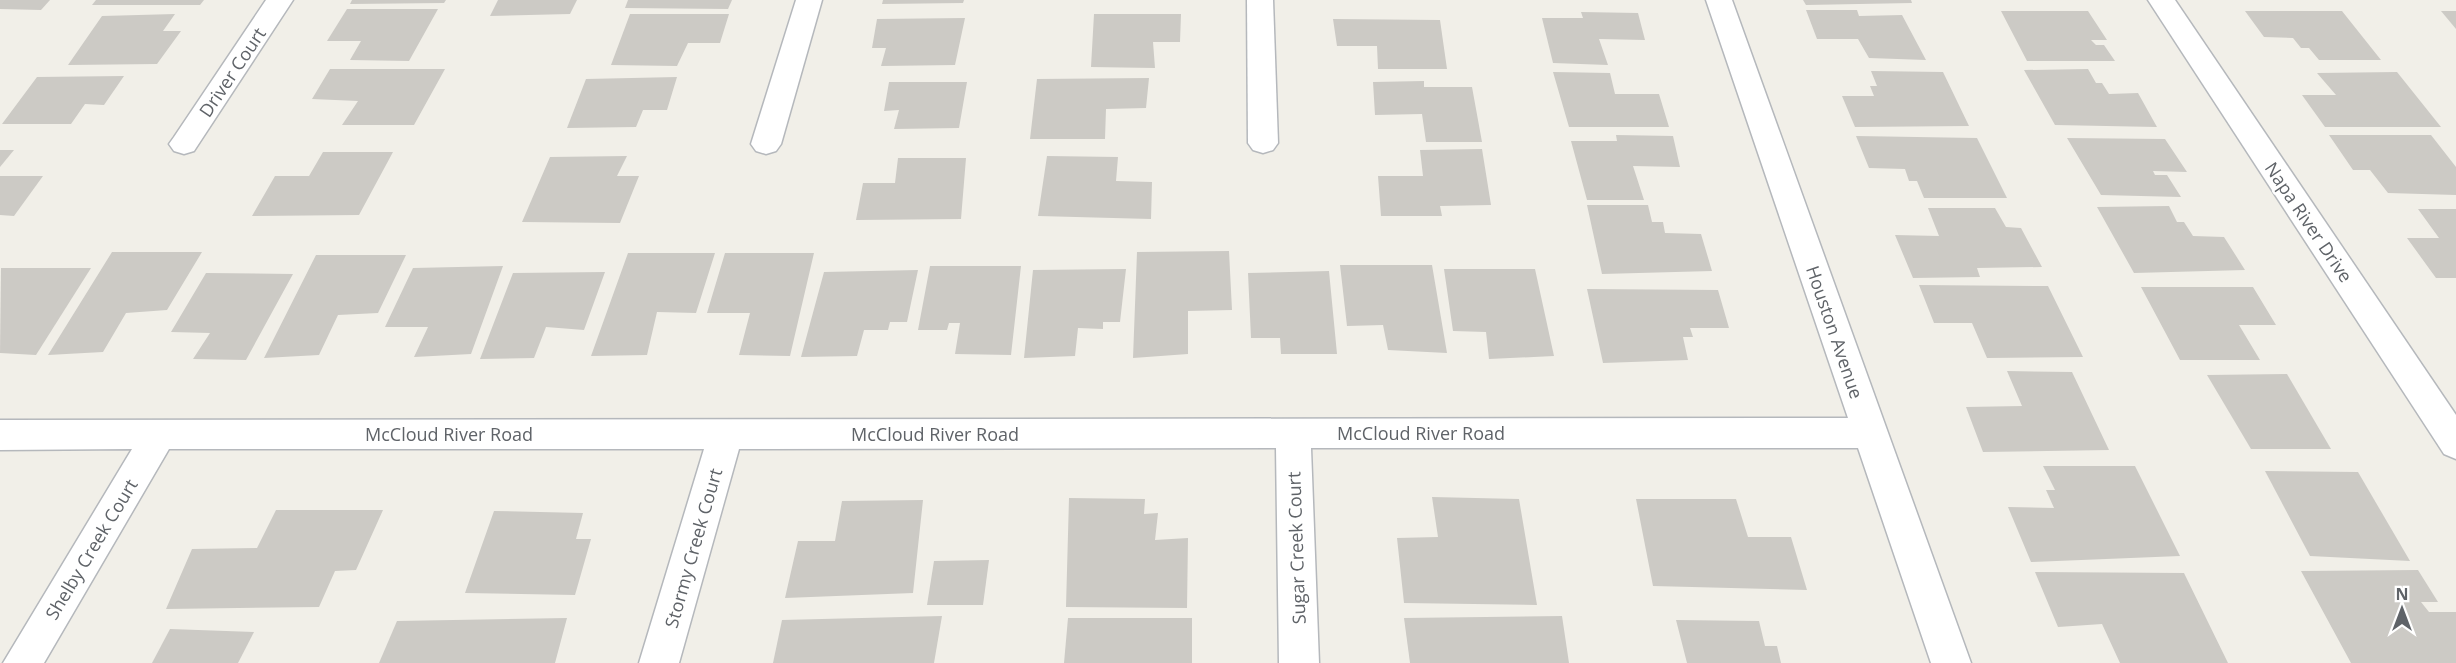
<svg xmlns="http://www.w3.org/2000/svg" width="2456" height="663" font-family="'Open Sans',sans-serif">
<style>
.building{fill:#cccac5}
.lines{fill:none;stroke-linecap:round;stroke-linejoin:round}
.street-casing{stroke:#b5b8bc;stroke-width:3}
.street{fill:#fff;fill-rule:evenodd}
.labels{text-anchor:middle;dominant-baseline:central;stroke-width:5;stroke-linejoin:round;paint-order:stroke}
.street-label{font-size:18px;fill:#5f6368;stroke:#fff}
</style>
<rect width="100%" height="100%" fill="#f1efe8"/>
<g class="building">
<path d="M0 0H50L41 10 0 9Z"/>
<path d="M96 0H204L200 5H92Z"/>
<path d="M352 0H446L444 3 350 4Z"/>
<path d="M498 0H577L570 14 490 16Z"/>
<path d="M628 0H732L728 9 625 8Z"/>
<path d="M883 0H964L963 3 882 4Z"/>
<path d="M1803 0H1911L1912 3 1806 5Z"/>
<path d="M347 9H438L409 61 350 60 361 41H327Z"/>
<path d="M1806 10H1857L1859 16 1902 15 1926 60 1869 58 1858 39H1817Z"/>
<path d="M2001 11H2088L2107 40H2091L2096 45H2104L2115 61H2027Z"/>
<path d="M2245 11H2342L2381 60H2319L2309 48H2301L2293 38 2264 37Z"/>
<path d="M2441 11H2456V29Z"/>
<path d="M1581 12 1638 13 1645 40 1599 39 1608 65 1553 63 1542 18H1583Z"/>
<path d="M175 14 163 31H181L157 64 68 65 102 16Z"/>
<path d="M630 14H729L720 43H688L677 66 611 65Z"/>
<path d="M1094 14H1181L1180 42H1153L1155 68 1091 67Z"/>
<path d="M965 18 955 65 881 66 886 48H872L877 19Z"/>
<path d="M1333 19 1440 20 1447 69H1378L1377 46H1337Z"/>
<path d="M330 69H445L414 125H342L358 101 312 99Z"/>
<path d="M2088 69 2096 83H2102L2109 94 2138 93 2157 127 2055 125 2024 70Z"/>
<path d="M1871 71 1943 72 1969 126 1855 127 1842 96H1874L1870 86H1877Z"/>
<path d="M1553 72 1610 73 1615 94H1659L1669 127H1569Z"/>
<path d="M2397 72 2441 127H2325L2302 95H2336L2317 73Z"/>
<path d="M124 76 104 105 85 104 71 124H2L37 77Z"/>
<path d="M677 77 667 110H643L636 127 567 128 586 79Z"/>
<path d="M1149 78 1146 108 1106 109 1105 139H1030L1037 79Z"/>
<path d="M1424 81V87H1472L1482 142H1426L1422 114 1375 115 1373 82Z"/>
<path d="M889 82H967L959 128 894 129 899 110 884 111Z"/>
<path d="M1616 135 1673 136 1680 167 1633 166 1644 200H1587L1571 141H1617Z"/>
<path d="M2329 135H2431L2456 167V195L2388 193 2370 170H2353Z"/>
<path d="M1856 136 1977 138 2007 198H1924L1917 181H1909L1905 169 1869 168Z"/>
<path d="M2067 138 2165 139 2187 172 2153 171 2155 175H2167L2181 197 2101 195Z"/>
<path d="M1482 149 1491 205 1440 206 1442 216H1381L1378 176H1423L1420 150Z"/>
<path d="M0 150H14L0 167Z"/>
<path d="M323 152H393L359 215 252 216 275 176H309Z"/>
<path d="M627 156 617 176H639L620 223 522 222 550 157Z"/>
<path d="M1047 156 1118 157 1116 181 1152 182 1151 219 1038 216Z"/>
<path d="M898 158H966L961 219 856 220 863 183H895Z"/>
<path d="M0 176H43L14 216 0 215Z"/>
<path d="M1587 205H1648L1652 222H1663L1665 233 1701 234 1712 271 1602 274Z"/>
<path d="M2169 206 2177 222H2184L2193 236 2224 237 2245 270 2134 273 2097 207Z"/>
<path d="M1928 208H1995L2006 227 2021 228 2042 267 1977 268 1980 277 1913 278 1895 235 1939 236Z"/>
<path d="M2418 209H2456V278H2436L2407 238H2439Z"/>
<path d="M1229 251 1232 310 1188 311V354L1133 358 1137 252Z"/>
<path d="M112 252H202L167 310 126 313 103 352 48 355Z"/>
<path d="M628 253H715L696 313 657 312 647 355 591 356Z"/>
<path d="M725 253H814L790 356 739 355 750 313H707Z"/>
<path d="M316 255H406L378 313 338 315 319 355 264 358Z"/>
<path d="M1340 265H1432L1447 353 1388 350 1383 325 1347 326Z"/>
<path d="M503 266 471 354 414 357 428 327H385L413 268Z"/>
<path d="M930 266H1021L1011 355 955 354 960 323H949L947 330H918Z"/>
<path d="M1 268H91L36 355 0 353Z"/>
<path d="M1126 269 1120 322H1103V329L1078 328 1075 356 1024 358 1033 270Z"/>
<path d="M1444 269H1535L1554 356 1489 359 1486 332 1453 331Z"/>
<path d="M918 270 907 322H890L888 330H864L857 356 801 357 824 272Z"/>
<path d="M1329 271 1337 354H1281L1280 338H1251L1248 273Z"/>
<path d="M605 272 584 330 546 327 534 358 480 359 513 273Z"/>
<path d="M206 273 293 274 246 360 193 359 210 333 171 332Z"/>
<path d="M1919 285 2048 286 2083 357 1987 358 1972 323H1934Z"/>
<path d="M2141 287H2253L2276 325H2239L2260 360H2180Z"/>
<path d="M1587 289 1718 290 1729 328H1690L1693 337H1683L1688 360 1603 363Z"/>
<path d="M2007 371 2072 372 2109 450 1983 452 1966 407 2022 406Z"/>
<path d="M2287 374 2331 449H2251L2207 375Z"/>
<path d="M2043 466H2135L2180 556 2031 562 2008 507 2054 508 2046 490H2055Z"/>
<path d="M2265 471 2358 472 2410 561 2310 556Z"/>
<path d="M1432 497 1519 499 1537 605 1404 603 1397 538 1438 537Z"/>
<path d="M1069 498 1145 499 1144 514 1158 513 1155 540 1188 538 1187 608 1066 607Z"/>
<path d="M1636 499H1736L1748 537H1791L1807 590 1653 586Z"/>
<path d="M923 500 913 593 785 598 798 541H835L842 501Z"/>
<path d="M276 510H383L356 570 335 571 319 607 166 609 192 549 257 548Z"/>
<path d="M494 511 583 513 576 539H591L575 595 465 593Z"/>
<path d="M989 560 983 605H927L934 561Z"/>
<path d="M2418 570 2438 602H2421L2429 612H2456V663H2351L2301 571Z"/>
<path d="M2035 572 2184 573 2228 663H2120L2102 624 2058 627Z"/>
<path d="M942 616 934 663H773L782 620Z"/>
<path d="M1562 616 1569 663H1410L1404 618Z"/>
<path d="M567 618 555 663H379L397 621Z"/>
<path d="M1068 618H1192V663H1064Z"/>
<path d="M1676 620 1759 621 1765 646H1777L1781 663H1687Z"/>
<path d="M170 629 254 632 238 663H152Z"/>
</g>
<g class="lines">
<g class="street-casing">
<g id="street">
<path d="M266 0H293L194 151 184 154 174 151 169 144 174 137Z"/>
<path d="M796 0H822L781 144 776 151 766 154 756 151 751 144Z"/>
<path d="M1247 0H1273L1278 143 1273 150 1263 153 1253 150 1248 143Z"/>
<path d="M1706 0H1732L1971 663H1931L1858 448H1311L1319 663H1279L1276 448 739 449 679 663H639L704 449H169L44 663H3L132 449 0 450V420L1848 418Z"/>
<path d="M2148 0H2175L2456 415V459L2444 454Z"/>
</g>
</g>
<use href="#street" class="street"/>
</g>
<g class="labels">
<g class="street-label">
<text transform="translate(232 72) rotate(-56)">Driver Court</text>
<text transform="translate(2309 222) rotate(56)">Napa River Drive</text>
<text transform="translate(1835 332) rotate(71)">Houston Avenue</text>
<text x="1421" y="433">McCloud River Road</text>
<text x="449" y="434">McCloud River Road</text>
<text x="935" y="434">McCloud River Road</text>
<text transform="translate(693 548) rotate(-74)">Stormy Creek Court</text>
<text transform="translate(1296 548) rotate(-92)">Sugar Creek Court</text>
<text transform="translate(91 549) rotate(-59)">Shelby Creek Court</text>
</g>
</g>
<g transform="translate(2402 609)" stroke="#ffffff" stroke-width="4.5" paint-order="stroke">
<path d="M0-4.5L10 22L0 15L-10 22Z" fill="#5f6368"/>
<text y="-9" font-size="16" font-weight="bold" text-anchor="middle" fill="#5f6368">N</text>
</g>
</svg>
